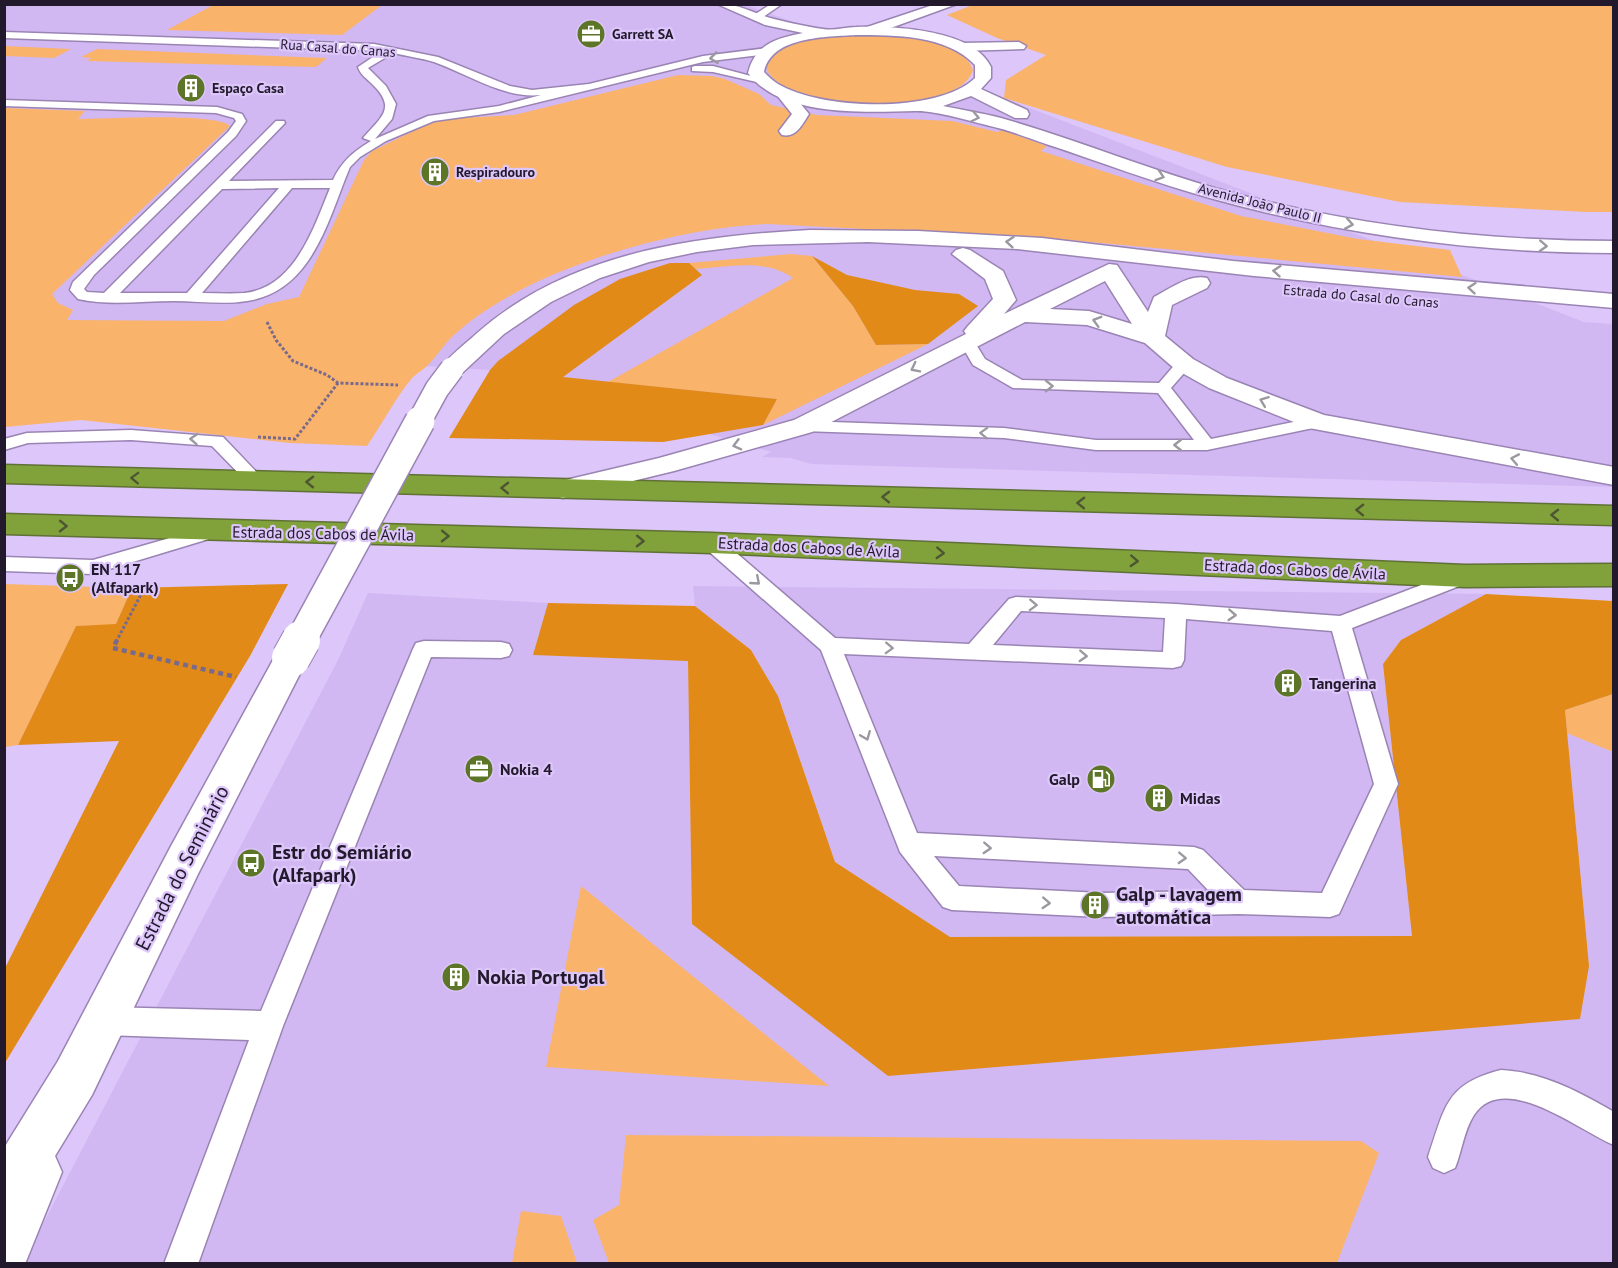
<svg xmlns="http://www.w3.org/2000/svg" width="1618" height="1268" font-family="'PT Sans',sans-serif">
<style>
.built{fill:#d2b8f2}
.green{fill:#fab36b}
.forest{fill:#e18a17}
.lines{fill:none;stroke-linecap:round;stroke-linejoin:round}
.lane-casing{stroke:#9a84b4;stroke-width:3}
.street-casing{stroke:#9a84b4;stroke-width:3}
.secondary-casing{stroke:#9a84b4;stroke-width:3}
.highway-casing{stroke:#607136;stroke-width:3}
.path-far1{stroke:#796a8c;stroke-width:3;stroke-dasharray:3 2;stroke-linecap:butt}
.path{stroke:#796a8c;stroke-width:4.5;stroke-dasharray:5 4;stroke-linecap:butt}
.lane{fill:#fff;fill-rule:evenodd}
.street{fill:#fff;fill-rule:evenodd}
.secondary{fill:#fff;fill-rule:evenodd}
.highway{fill:#81a13b;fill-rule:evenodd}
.secondary-bridge-far2-casing{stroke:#9a84b4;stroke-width:26;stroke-linecap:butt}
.secondary-bridge-far1-casing{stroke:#9a84b4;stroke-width:32;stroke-linecap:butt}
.secondary-bridge-casing{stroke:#9a84b4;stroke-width:40;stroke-linecap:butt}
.secondary-bridge-far2{stroke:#fff;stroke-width:23}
.secondary-bridge-far1{stroke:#fff;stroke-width:29}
.secondary-bridge{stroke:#fff;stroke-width:38}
.oneway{stroke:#9c98a0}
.oneway2{stroke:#4d5633}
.labels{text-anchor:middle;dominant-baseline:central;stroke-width:4.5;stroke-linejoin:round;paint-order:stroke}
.far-poi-label{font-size:14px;font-weight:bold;fill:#22192c;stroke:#ddc6fa;text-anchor:start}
.far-street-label{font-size:14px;fill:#22192c;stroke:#ddc6fa}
.street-label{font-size:16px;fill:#22192c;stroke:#ddc6fa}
.poi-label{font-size:16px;font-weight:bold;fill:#22192c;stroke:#ddc6fa;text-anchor:start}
.near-poi-label{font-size:20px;font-weight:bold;fill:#22192c;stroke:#ddc6fa;text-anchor:start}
.near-street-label{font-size:20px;fill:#22192c;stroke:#ddc6fa}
</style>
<rect width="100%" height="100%" fill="#ddc6fa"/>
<g class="built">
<path d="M5 5H746L1004 98 1584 322 1613 324V487L811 464 791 458 762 457 771 452 490 370 4 341 221 129 5 116Z"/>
<path d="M693 586 1486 594 1401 640 1383 664 1412 936 950 937 835 862 778 696 751 650 695 606Z"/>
<path d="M368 593 548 603 534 655 688 660 692 924 888 1076 1589 966 1567 733 1613 752V1263L22 1264 338 660Z"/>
</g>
<g class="green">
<path d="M975 4 1613 5V212H1586L1400 202 1227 167 1004 98 1006 80 1046 55 997 38 947 15Z"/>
<path d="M213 5V4L382 5 342 35 167 30Z"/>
<path d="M857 34C887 35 962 35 973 70 960 118 787 113 767 70 770 39 833 36 857 34Z"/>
<path d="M5 46 71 49 54 58 5 56Z"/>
<path d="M97 49 327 58 316 67 87 61 91 58 81 57Z"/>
<path d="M678 75 712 76 725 79 759 94 771 105 817 115 952 121 997 132 1002 130 1047 146 1041 151 1241 216 1358 239 1450 250 1462 277 1059 239 768 224C674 227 524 270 454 335 444 344 437 356 427 366 423 370 417 373 413 377 397 395 381 426 367 446L290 443 81 420 5 427V108L85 111 78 119C104 119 215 112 230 126L52 294 58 303 73 310 67 320 224 321 267 304 299 297 364 160 372 151 430 123 445 119 514 115Z"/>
<path d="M791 254 812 256 853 306 876 345 928 344 763 425 777 399 608 382 793 278C765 258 728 267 695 269L689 263Z"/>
<path d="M4 584 132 588 116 625 76 626 18 745 5 747Z"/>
<path d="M1613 694V752L1567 733 1565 710Z"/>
<path d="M581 886 829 1086 546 1067Z"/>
<path d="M626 1135 1361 1141 1379 1153 1337 1263H609L593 1220 619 1205Z"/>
<path d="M521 1211 561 1216 577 1263H512Z"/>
</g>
<g class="forest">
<path d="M812 256 847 275 915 290 959 294 978 306 928 344 876 345 853 306Z"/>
<path d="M670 263H689L702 275 563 377 777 399 763 425 663 442 449 438 490 370 498 361 574 305 620 279Z"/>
<path d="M288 584 250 656 5 1063V968L119 741 18 745 76 626 116 624 132 588Z"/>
<path d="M1486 594 1613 601V694L1565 710 1589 966 1580 1019 888 1076 692 924 688 661 533 655 548 603 695 606 751 650 778 696 835 862 950 937 1412 936 1383 664 1401 640Z"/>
</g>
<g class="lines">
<g class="lane-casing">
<g id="lane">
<path d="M771 4H782L760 19H754V15Z"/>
<path d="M4 32 374 44 438 57 510 86 532 90 589 84 703 56 767 48 772 51 767 54 703 62 499 112 434 121 386 141 360 157 350 167C328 219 313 291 247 301 224 305 197 301 174 301 144 301 108 306 78 299L70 290 73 282 228 132 236 121 234 118 216 113 4 106V100L217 107 242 114 246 121 236 136 94 275 84 289 87 292 104 293 276 121H284L285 123 229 181 333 180C342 161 353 152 371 141L363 138C382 116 398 108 370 82 365 77 360 74 358 67L382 51 4 38ZM393 53C406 56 421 58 434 62 468 74 504 99 541 95L499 106 428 116 375 139 392 119 396 104 386 86 368 68ZM279 188 187 293H120L222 189ZM292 188H330C314 227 295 288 244 293 230 294 216 293 202 293Z"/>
<path d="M695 66H713L766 80 761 83 713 72 692 71V67Z"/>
<path d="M967 336 972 338 985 359 1022 380 1159 383 1178 361H1190L1192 364 1171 388 1211 439 1318 417 1326 422 1318 427 1207 450H1096L1004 438 803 431 795 426 803 421 1004 428 1096 440H1194L1158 393 1013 388 973 365 959 341Z"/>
<path d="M131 430 223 437 265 481 262 485H250L212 446 131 440 28 443 4 450V439L27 433Z"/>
<path d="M215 525 222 527 224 531 222 535 93 574 4 571V557L93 560Z"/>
<path d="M712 537 719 538 835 638 969 644 1009 599 1016 597 1176 604 1340 616 1458 571 1465 569 1472 571 1475 576 1472 581 1352 628 1398 784 1339 914 1330 917 1238 914 1101 917 952 910 943 907 900 852 821 650 705 548 702 543 705 538ZM1021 611 1165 618 1163 652 993 645ZM1186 619 1332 631 1374 784 1322 893 1244 890 1203 850 1194 847 917 833 844 654 1173 668 1181 666 1184 660ZM934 856 1188 869 1209 891 1101 893 959 886Z"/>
<path d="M424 641 501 642 509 644 512 650 509 656 501 658 431 657 283 1026 198 1264H164L249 1040 104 1035 94 1031 90 1021 94 1011 104 1007 261 1011 413 649 416 643Z"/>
<path d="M1501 1070C1542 1072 1578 1091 1614 1112V1145C1581 1132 1504 1069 1474 1115 1464 1130 1462 1151 1455 1168L1444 1173 1433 1168 1428 1157C1445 1108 1445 1084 1501 1070Z"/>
</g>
</g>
<g class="street-casing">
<g id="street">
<path d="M936 4H957L874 34H864L862 31 864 28Z"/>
<path d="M1019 42 1026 46 1024 49 961 51 954 47 961 43Z"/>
<path d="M784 89 790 91 809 114C802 125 796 138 782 135L779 131 792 114 776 94Z"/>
</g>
</g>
<g class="secondary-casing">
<g id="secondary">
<path d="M717 4C742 4 751 13 774 19 790 23 809 27 823 29 833 31 846 27 856 27 893 26 973 29 991 67V78L981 89 1027 110 1029 114 1027 118H1015L971 96 943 106C962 110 982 113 1001 118 1075 139 1147 169 1222 190 1348 225 1482 241 1614 241V253C1478 253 1341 235 1210 198 1155 183 1101 162 1046 144 1028 138 1009 130 990 126 971 121 933 110 915 111 866 112 781 118 748 73 755 44 777 38 803 33L765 25ZM856 35C895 35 947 35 975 65V78C938 114 821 110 778 84 773 81 768 76 764 72 771 36 827 37 856 35Z"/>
<path d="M810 230 918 231 1042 238 1233 261 1614 294V308L1254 276 1017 249 868 242 753 245 697 252 649 262 600 278 551 302 504 334 461 374 452 376 443 374 440 369C449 356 464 345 476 334 567 253 693 236 810 230Z"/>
<path d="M963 248 970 250 1003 271 1016 300 1004 314 1109 264 1117 265 1148 312 1154 297C1170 289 1189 274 1207 278L1210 283 1207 288 1172 305 1165 336 1193 359 1227 378 1324 415 1614 467V485L1309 428 1209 388 1175 369 1145 343 1087 325 1025 322 812 432 674 471 563 498 553 495 549 489 553 483 659 458 794 420 966 334 964 331 968 326 993 299 985 279 952 254 956 250ZM1105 281 1132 324 1089 311 1050 309Z"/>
<path d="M291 645 303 649 308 658 198 874 92 1095 55 1156 62 1172 25 1264H4V1148L58 1061 170 848 279 649Z"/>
</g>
</g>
<g class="highway-casing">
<g id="highway">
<path d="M4 465 1614 506V525L4 483Z"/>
<path d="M4 514 712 533 1465 565 1614 564V586L1465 587 712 553 4 534Z"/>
</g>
</g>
<g class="path-far1">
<path d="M267 322 276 340 293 361 327 375 338 383 398 385"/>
<path d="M258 437 295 439 338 383"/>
<path d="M116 642 147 583"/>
</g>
<path class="path" d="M117 640 113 648 236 677"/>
<use href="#lane" class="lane"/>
<use href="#street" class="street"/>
<use href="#secondary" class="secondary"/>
<use href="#highway" class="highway"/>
<g class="secondary-bridge-far2-casing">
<path id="secondary-bridge-far2" d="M419 422 437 389 452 369"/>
</g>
<g class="secondary-bridge-far1-casing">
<path id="secondary-bridge-far1" d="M300 642 420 421"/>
</g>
<g class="secondary-bridge-casing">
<path id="secondary-bridge" d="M291 658 301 640"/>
</g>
<use href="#secondary-bridge-far2" class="secondary-bridge-far2"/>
<use href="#secondary-bridge-far1" class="secondary-bridge-far1"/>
<use href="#secondary-bridge" class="secondary-bridge"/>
</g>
<defs><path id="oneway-chevron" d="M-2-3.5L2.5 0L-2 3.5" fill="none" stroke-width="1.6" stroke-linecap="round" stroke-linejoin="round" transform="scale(1.5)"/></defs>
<g class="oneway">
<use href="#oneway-chevron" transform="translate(714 58) rotate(173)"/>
<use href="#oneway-chevron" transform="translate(975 117) rotate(12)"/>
<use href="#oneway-chevron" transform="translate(1160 176) rotate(18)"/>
<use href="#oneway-chevron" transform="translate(1349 224) rotate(10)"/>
<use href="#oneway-chevron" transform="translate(1010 242) rotate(-175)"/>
<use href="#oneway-chevron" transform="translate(1543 246) rotate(3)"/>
<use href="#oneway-chevron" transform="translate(1277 271) rotate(-175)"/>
<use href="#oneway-chevron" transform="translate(1472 288) rotate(-175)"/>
<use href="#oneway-chevron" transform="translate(1097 321) rotate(-164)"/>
<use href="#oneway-chevron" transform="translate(915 368) rotate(153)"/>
<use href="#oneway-chevron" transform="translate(1049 386) rotate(1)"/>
<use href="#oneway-chevron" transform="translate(1264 401) rotate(-159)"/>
<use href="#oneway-chevron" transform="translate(984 433) rotate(-178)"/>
<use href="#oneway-chevron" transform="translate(194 439) rotate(-176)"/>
<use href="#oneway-chevron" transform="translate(737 445) rotate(165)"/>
<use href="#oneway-chevron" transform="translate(1178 445) rotate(180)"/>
<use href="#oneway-chevron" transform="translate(1515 459) rotate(-169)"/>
<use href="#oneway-chevron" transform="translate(756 581) rotate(41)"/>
<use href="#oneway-chevron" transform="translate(1033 605) rotate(2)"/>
<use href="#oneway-chevron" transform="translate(1232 615) rotate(4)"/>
<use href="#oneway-chevron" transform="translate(889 648) rotate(2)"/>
<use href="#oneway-chevron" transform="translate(1083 656) rotate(3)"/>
<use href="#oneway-chevron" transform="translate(866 736) rotate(68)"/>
<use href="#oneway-chevron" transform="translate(987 848) rotate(3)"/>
<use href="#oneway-chevron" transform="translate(1182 858) rotate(3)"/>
<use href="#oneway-chevron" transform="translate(1046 903) rotate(3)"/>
</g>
<g class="oneway2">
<use href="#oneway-chevron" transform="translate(135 478) rotate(-178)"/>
<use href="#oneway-chevron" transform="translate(310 482) rotate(-179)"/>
<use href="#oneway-chevron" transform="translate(505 488) rotate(-179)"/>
<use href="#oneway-chevron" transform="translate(886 497) rotate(-179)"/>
<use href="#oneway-chevron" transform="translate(1081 503) rotate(-179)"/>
<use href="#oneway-chevron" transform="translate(1360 510) rotate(-179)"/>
<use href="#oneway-chevron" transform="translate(1555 515) rotate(-179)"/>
<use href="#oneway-chevron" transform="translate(63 526) rotate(1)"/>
<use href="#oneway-chevron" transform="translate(445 536) rotate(1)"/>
<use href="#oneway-chevron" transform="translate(640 541) rotate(1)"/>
<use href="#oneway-chevron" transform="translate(940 553) rotate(3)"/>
<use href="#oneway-chevron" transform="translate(1134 561) rotate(3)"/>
</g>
<defs>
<g id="office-disc" transform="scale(1.5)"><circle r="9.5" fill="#5d7527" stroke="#ddc6fa"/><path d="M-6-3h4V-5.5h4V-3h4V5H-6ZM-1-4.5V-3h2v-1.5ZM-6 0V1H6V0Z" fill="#fff"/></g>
<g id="building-disc" transform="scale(1.5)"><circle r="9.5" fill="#5d7527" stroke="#ddc6fa"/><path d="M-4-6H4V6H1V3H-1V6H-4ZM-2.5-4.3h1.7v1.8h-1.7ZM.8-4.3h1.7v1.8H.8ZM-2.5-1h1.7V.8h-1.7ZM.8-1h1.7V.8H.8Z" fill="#fff"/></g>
<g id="bus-disc" transform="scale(1.5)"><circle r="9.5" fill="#5d7527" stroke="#ddc6fa"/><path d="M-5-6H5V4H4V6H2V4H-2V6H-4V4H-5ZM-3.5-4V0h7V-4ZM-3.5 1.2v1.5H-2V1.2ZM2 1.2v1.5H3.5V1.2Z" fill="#fff"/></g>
<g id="fuel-disc" transform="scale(1.5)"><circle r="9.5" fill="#5d7527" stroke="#ddc6fa"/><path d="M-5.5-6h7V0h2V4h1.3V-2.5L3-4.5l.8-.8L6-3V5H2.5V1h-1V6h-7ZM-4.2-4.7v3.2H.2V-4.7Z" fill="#fff"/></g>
</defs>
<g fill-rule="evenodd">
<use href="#office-disc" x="591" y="34"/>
<use href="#building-disc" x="191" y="88"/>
<use href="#building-disc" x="435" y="172"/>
<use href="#bus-disc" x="70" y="578"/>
<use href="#building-disc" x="1288" y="683"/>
<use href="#office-disc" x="479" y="769"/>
<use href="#fuel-disc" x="1101" y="779"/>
<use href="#building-disc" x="1159" y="798"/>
<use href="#bus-disc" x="251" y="863"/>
<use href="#building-disc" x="1095" y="905"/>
<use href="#building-disc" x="456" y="977"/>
</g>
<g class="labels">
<g class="far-poi-label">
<text x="612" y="34">Garrett SA</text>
<text x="212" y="88">Espaço Casa</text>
<text x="456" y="172">Respiradouro</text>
</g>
<g class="far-street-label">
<text transform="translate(338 48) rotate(4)">Rua Casal do Canas</text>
<text transform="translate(1260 203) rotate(14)">Avenida João Paulo II</text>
<text transform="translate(1361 296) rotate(5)">Estrada do Casal do Canas</text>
</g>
<g class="street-label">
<text transform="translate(323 533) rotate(1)">Estrada dos Cabos de Ávila</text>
<text transform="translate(809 547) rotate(3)">Estrada dos Cabos de Ávila</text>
<text transform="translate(1295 569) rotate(3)">Estrada dos Cabos de Ávila</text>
</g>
<g class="poi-label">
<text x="91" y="569">EN 117<tspan x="91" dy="18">(Alfapark)</tspan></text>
<text x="1309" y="683">Tangerina</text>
<text x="500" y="769">Nokia 4</text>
<text x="1080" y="779" text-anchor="end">Galp</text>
<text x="1180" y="798">Midas</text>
</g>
<g class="near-poi-label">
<text x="272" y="852">Estr do Semiário<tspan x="272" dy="23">(Alfapark)</tspan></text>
<text x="1116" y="894">Galp - lavagem<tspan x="1116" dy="23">automática</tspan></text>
<text x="477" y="977">Nokia Portugal</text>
</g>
<g class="near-street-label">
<text transform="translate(182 868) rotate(-63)">Estrada do Seminário</text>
</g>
</g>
<rect width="1618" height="1268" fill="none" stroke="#22192c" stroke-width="12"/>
</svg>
